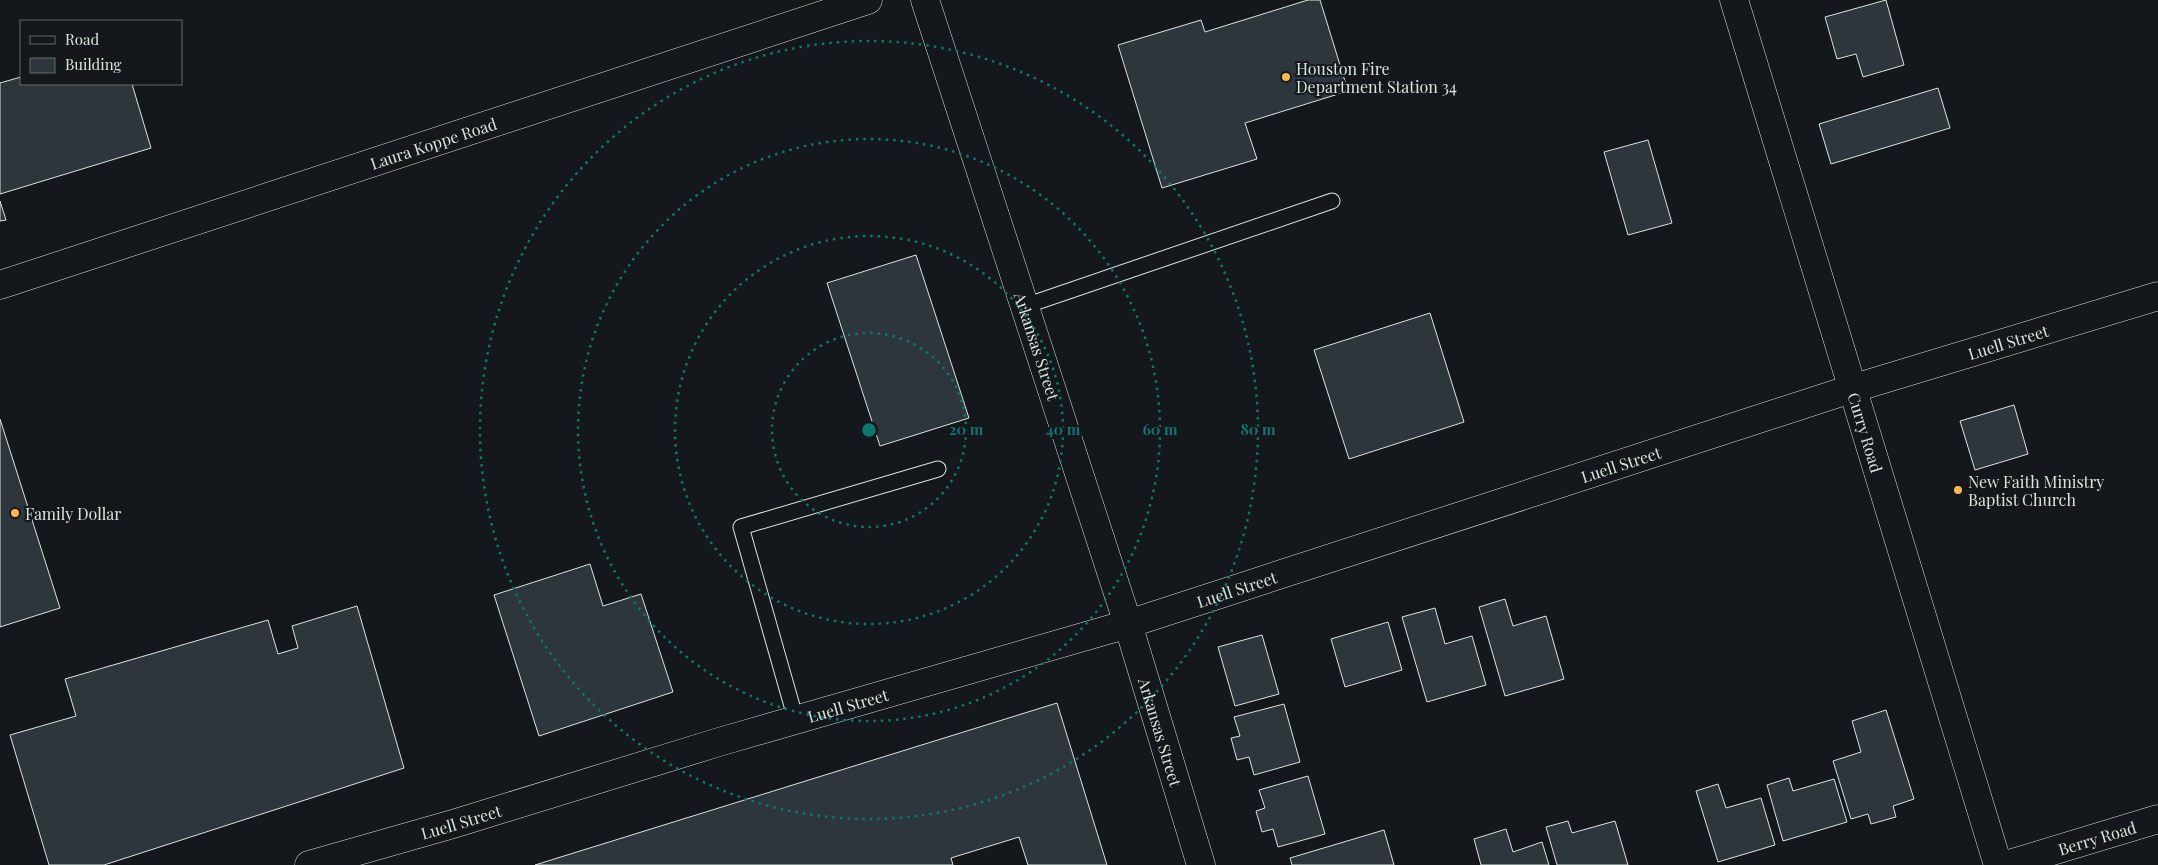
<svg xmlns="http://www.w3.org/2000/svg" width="2158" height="865" font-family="'Playfair Display',serif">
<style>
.building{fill:#2c363c;stroke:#d8e6dc}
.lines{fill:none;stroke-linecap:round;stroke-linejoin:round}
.service-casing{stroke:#d8e6dc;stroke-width:17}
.minor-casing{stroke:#d8e6dc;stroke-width:29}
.tertiary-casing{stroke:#d8e6dc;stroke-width:29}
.service{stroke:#14181c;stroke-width:15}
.minor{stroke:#14181c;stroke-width:28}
.tertiary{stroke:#14181c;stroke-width:28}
.ring{fill:none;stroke:#0f766e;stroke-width:2.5;stroke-dasharray:2.5 5}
.poi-dot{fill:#ffb74d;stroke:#14181c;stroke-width:2}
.labels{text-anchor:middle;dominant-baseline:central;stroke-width:4;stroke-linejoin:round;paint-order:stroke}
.poi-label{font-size:16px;fill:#d8e6dc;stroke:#14181c;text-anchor:start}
.street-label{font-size:16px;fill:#d8e6dc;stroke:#14181c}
.centre{fill:#0f766e;stroke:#14181c;stroke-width:2.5}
.ring-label{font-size:15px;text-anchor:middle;font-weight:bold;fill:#0f766e;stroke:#14181c;stroke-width:4;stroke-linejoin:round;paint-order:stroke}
</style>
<rect width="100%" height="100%" fill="#14181c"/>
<g class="building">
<path d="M1308 0H1320L1348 91 1245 123 1257 159 1162 188 1118 45 1201 20 1205 32Z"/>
<path d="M1886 0 1904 65 1863 77 1856 54 1837 59 1825 17Z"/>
<path d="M21 77V84H132L151 148 0 194V83Z"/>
<path d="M1938 88 1950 128 1831 164 1819 124Z"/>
<path d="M1648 140 1672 223 1628 235 1604 152Z"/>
<path d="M0 201 6 220 0 221Z"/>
<path d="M916 255 969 418 880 446 827 283Z"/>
<path d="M1430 313 1464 422 1349 459 1314 350Z"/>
<path d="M2014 405 2028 454 1975 470 1960 421Z"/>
<path d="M0 419 60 608 0 627Z"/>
<path d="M590 564 603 606 641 594 673 692 539 736 494 595Z"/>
<path d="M1505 599 1513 626 1546 616 1564 679 1505 696 1479 607Z"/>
<path d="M357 606 404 768 104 865H49L10 735 76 716 65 679 268 620 278 654 298 648 292 626Z"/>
<path d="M1435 608 1445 644 1472 636 1486 685 1427 702 1402 617Z"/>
<path d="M1388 622 1402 670 1345 687 1331 639Z"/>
<path d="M1262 635 1279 694 1235 706 1218 647Z"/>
<path d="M1057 703 1107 865H1028L1019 837 951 858 953 865H535Z"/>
<path d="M1284 704 1300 762 1254 775 1249 757 1237 760 1231 738 1240 736 1234 717Z"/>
<path d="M1886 710 1914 799 1893 806 1896 817 1871 824 1868 814 1851 819 1833 761 1861 752 1852 721Z"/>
<path d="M1308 776 1325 834 1278 847 1273 829 1262 832 1256 811 1265 808 1259 790Z"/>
<path d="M1789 778 1793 791 1834 779 1847 822 1783 841 1767 785Z"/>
<path d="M1718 784 1726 808 1761 798 1775 845 1718 862 1696 791Z"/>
<path d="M1568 821 1572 833 1615 821 1628 865H1557L1546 827Z"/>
<path d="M1506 829 1513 852 1542 842 1549 865H1481L1474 839Z"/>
<path d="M1384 830 1394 865H1292L1290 858Z"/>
</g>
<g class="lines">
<g class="service-casing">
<g id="service">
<path d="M1025 306 1332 201"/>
<path d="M796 720 741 527 938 469"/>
</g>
</g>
<g class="minor-casing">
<g id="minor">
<path id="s1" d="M925 0 1128 624 1201 865"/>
<path id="s2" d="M1734 0 1998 865"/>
<path id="s3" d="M309 865 453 824 719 742 1128 624 1851 389 2158 296"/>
<path id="s4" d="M2006 865 2158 819"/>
</g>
</g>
<g class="tertiary-casing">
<g id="tertiary">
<path id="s5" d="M0 285 868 0"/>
</g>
</g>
<use href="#service" class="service"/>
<use href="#minor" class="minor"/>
<use href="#tertiary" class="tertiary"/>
</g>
<g class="ring">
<circle cx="869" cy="430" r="97"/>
<circle cx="869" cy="430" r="194"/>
<circle cx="869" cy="430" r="291"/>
<circle cx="869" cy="430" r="389"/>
</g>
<g class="poi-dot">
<circle cx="1286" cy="77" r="5"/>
<circle cx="1958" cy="490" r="5"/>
<circle cx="15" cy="513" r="5"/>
</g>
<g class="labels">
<g class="poi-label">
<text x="1296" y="68">Houston Fire<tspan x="1296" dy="18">Department Station 34</tspan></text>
<text x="1968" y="481">New Faith Ministry<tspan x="1968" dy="18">Baptist Church</tspan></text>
<text x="25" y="513">Family Dollar</text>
</g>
<g class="street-label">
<text stroke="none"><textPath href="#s5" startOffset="456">Laura Koppe Road</textPath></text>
<text stroke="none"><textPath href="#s3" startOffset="1778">Luell Street</textPath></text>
<text stroke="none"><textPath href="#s1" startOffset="364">Arkansas Street</textPath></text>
<text stroke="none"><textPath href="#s2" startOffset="452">Curry Road</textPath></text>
<text stroke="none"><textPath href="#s3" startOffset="1372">Luell Street</textPath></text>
<text stroke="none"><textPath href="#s3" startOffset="968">Luell Street</textPath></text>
<text stroke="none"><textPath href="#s3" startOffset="562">Luell Street</textPath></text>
<text stroke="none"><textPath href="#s1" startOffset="769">Arkansas Street</textPath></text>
<text stroke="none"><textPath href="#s3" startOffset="158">Luell Street</textPath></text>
<text stroke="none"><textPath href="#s4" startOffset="95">Berry Road</textPath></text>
</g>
</g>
<circle cx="869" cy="430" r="8" class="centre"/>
<g class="ring-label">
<text x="966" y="435">20 m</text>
<text x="1063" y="435">40 m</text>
<text x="1160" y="435">60 m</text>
<text x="1258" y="435">80 m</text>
</g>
<rect x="20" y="20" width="162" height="65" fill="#14181c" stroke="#626a69"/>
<rect x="30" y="36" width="25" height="8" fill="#14181c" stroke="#626a69"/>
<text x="65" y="45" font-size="15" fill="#d8e6dc">Road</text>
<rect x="30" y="58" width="25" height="15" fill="#2c363c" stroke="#626a69"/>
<text x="65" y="70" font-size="15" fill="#d8e6dc">Building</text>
</svg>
